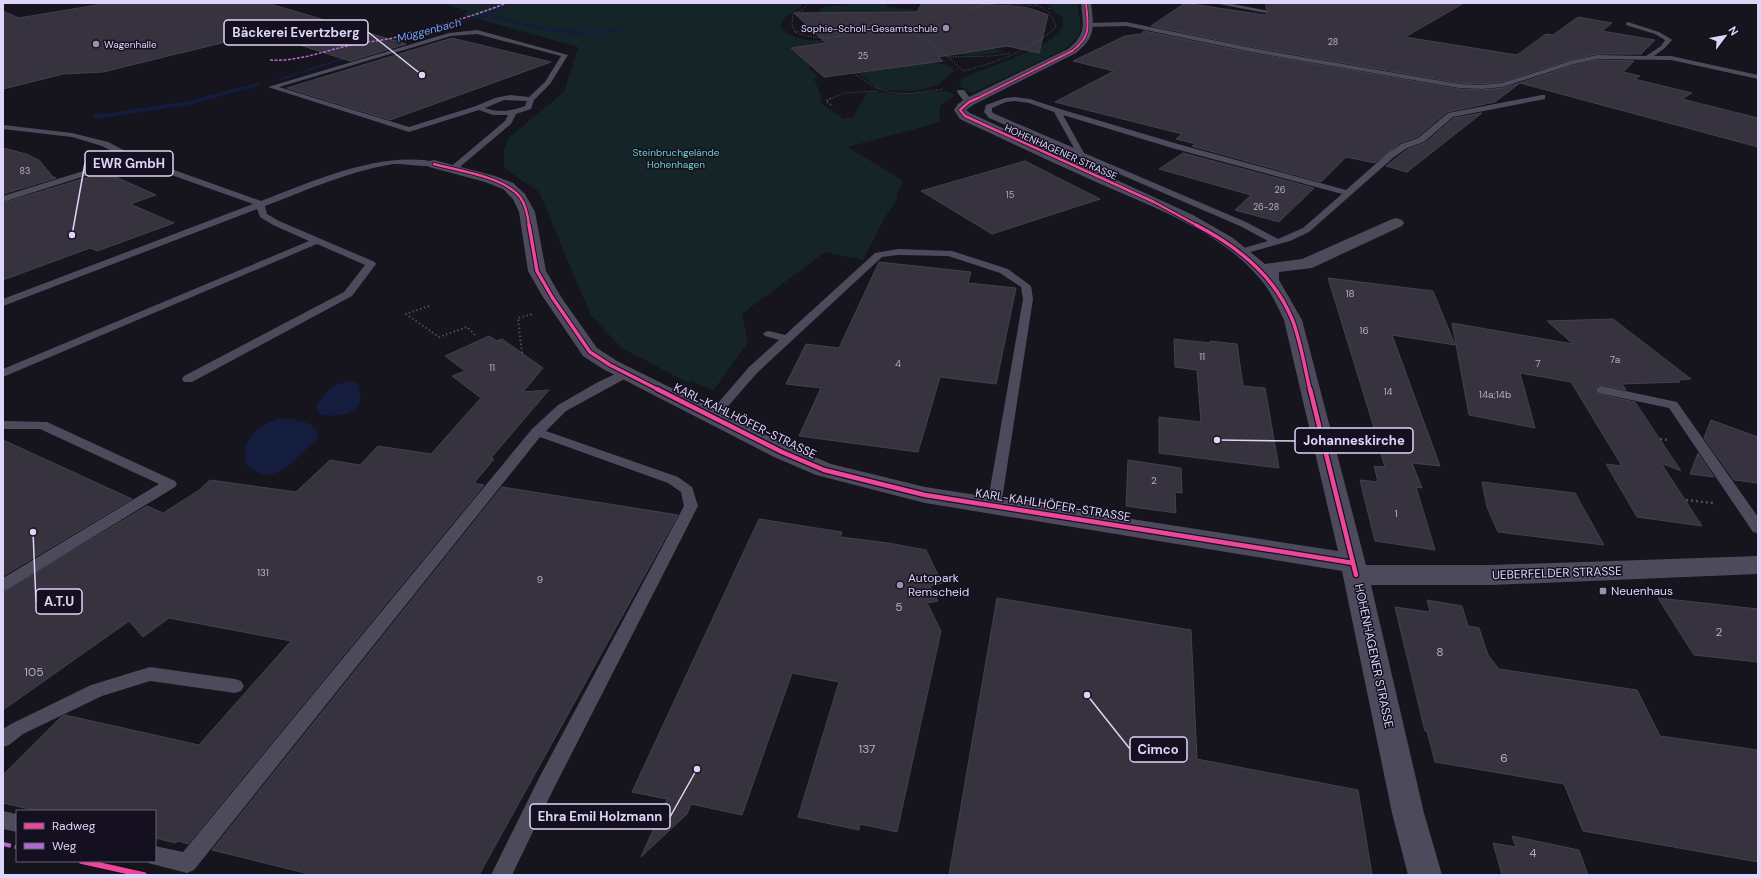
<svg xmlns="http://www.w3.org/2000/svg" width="1761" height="878" font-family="'DM Sans',sans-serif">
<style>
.green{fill:#142427}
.water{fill:#141d3d}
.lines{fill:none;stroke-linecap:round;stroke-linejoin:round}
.stream{fill:#141d3d;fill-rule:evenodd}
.building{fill:#36323e;stroke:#44404f}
.path-far3{stroke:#49505c;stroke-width:1;stroke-dasharray:1 1.5;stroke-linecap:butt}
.path-far2{stroke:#49505c;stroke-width:1.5;stroke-dasharray:1.5 2;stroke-linecap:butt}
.path-far1{stroke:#49505c;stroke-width:2;stroke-dasharray:1.5 2.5;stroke-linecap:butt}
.path{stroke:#49505c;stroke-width:2.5;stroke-dasharray:2 3;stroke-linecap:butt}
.service{fill:#4d4a5c;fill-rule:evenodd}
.minor{fill:#4d4a5c;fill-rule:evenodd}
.quiet-far1{stroke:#b06ccc;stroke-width:1.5;stroke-dasharray:3 1.5;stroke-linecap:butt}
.quiet{stroke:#b06ccc;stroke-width:4;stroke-dasharray:8 4;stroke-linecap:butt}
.cycleway-far4-casing{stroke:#151020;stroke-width:3}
.cycleway-far3-casing{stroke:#151020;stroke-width:4}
.cycleway-far2-casing{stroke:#151020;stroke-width:5.5}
.cycleway-far1-casing{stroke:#151020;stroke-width:7}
.cycleway-casing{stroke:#151020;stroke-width:8}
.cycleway-far4{stroke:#ed469a;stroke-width:2}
.cycleway-far3{stroke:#ed469a;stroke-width:2.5}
.cycleway-far2{stroke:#ed469a;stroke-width:3.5}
.cycleway-far1{stroke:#ed469a;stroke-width:4.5}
.cycleway{stroke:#ed469a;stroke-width:5.5}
.poi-dot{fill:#9891ac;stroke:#151020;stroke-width:1.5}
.labels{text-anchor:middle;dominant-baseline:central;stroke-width:3;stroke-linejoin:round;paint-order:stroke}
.far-number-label{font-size:9px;fill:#b4acca}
.far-poi-label{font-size:10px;fill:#ded5f9;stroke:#151020;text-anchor:end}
.far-park-label{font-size:10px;fill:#6bcfc3;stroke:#151020}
.far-street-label{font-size:10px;fill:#ded5f9;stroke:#151020}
.number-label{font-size:10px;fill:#b4acca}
.far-water-label{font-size:11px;font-style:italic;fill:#71a2eb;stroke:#151020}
.street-label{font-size:12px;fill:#ded5f9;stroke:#151020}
.poi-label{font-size:12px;fill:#ded5f9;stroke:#151020;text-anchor:start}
.near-number-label{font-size:12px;fill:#b4acca}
.leader{fill:none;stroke:#ded5f9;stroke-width:1.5}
.callout-dot{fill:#ded5f9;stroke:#151020;stroke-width:1.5}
.callout{fill:#151020;stroke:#ded5f9;stroke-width:1.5}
.callout-label{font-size:13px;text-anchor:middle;font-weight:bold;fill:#ded5f9}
</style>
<rect width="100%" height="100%" fill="#16141c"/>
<g class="green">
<path d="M442 3H805L785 18 780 26C798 48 824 38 848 37 862 36 877 36 891 35L792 48 813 67 808 68 818 77 814 79 823 100 820 102 844 119 853 117 868 91 893 94 948 91 955 95 941 105 939 115 941 122 848 147 903 181 897 194V199L884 219 863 260 825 252 742 314 748 343 713 391 690 380 688 383 622 348 591 316 539 192 504 168V149L508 138 564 92 578 47 463 15 468 11Z"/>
<path d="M846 3 887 4 886 6 888 7 919 10 918 17H905L904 12 819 13 820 9C829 4 835 6 845 5Z"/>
<path d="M1051 3H1077C1081 28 1086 33 1064 50L973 93 961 87 959 82 963 78C986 67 1052 49 1062 27 1063 24 1063 20 1063 18L1051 9Z"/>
<path d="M974 48 979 50 994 48 1003 52 970 56 950 53Z"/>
<path d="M934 62 950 66 954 71 938 85 915 91 885 90 877 88 857 72Z"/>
</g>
<g class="water">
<path d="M349 381 357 382 359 385C360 389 361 396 360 401 356 417 329 418 318 413L316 407C324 393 332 384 349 381Z"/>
<path d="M283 418C295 419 313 421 319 434L316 440C295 457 276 490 248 466 236 441 260 423 283 418Z"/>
</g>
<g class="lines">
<g class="stream">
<path d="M509 3 512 4 490 14C535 26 579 36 625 28L627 29 608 33 573 34 538 29 486 16 383 45 379 44 479 16Z"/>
<path d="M353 54 358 55 282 80 277 79Z"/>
<path d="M257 83 259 84V86L188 105 104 118H95L92 116 95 114H104L188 101Z"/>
</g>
</g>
<g class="building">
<path d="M109 3H267L406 44 350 61 262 33 103 72 63 74 3 89V11L19 18Z"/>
<path d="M922 3H963L1013 6 1029 8 1048 15 1039 53 1007 46 938 57 943 61 824 77 791 48 826 43 794 13 917 12Z"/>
<path d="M1185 3 1265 15 1270 11 1266 9V3H1464L1405 37 1517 55 1546 34 1553 35 1578 17 1612 23 1602 31 1655 40 1641 54H1597L1570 60 1502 82 1482 84 1459 83 1252 47 1151 26Z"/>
<path d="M1144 31 1252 53 1459 89 1482 90 1503 88 1520 83 1495 102 1447 112 1417 137 1400 143 1375 163 1346 157 1321 182 1192 146 1196 144 1176 139 1182 134 1055 102 1114 71 1073 61 1125 36 1141 34Z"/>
<path d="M452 38 551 62 390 120 287 88Z"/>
<path d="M1597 60 1634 61 1623 72 1640 76 1634 79 1692 93 1682 99 1758 118V147L1520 83 1574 65Z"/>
<path d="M1482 113 1407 172 1386 166 1408 149 1425 143 1454 118Z"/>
<path d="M3 148 26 154 39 160 53 177 56 178 3 194Z"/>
<path d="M1183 153 1314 188 1279 222 1235 210 1251 195 1159 169Z"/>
<path d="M1025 161 1100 199 992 234 921 191Z"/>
<path d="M102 173 114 178 116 177 156 195 130 204 174 223 97 251 90 248 3 280V203Z"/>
<path d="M879 262 971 272 968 283 1016 288 996 384 940 377 918 452 799 436 821 388 786 384 806 344 839 348Z"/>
<path d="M1328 278 1433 291 1455 345 1392 335 1440 466 1412 463 1422 488 1416 487 1435 550 1375 541 1360 480 1378 482 1374 466 1385 467 1374 430 1375 431Z"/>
<path d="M1613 319 1691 379 1678 380 1680 382 1622 384 1626 390 1602 385 1597 386 1595 391 1598 394 1635 402 1681 471 1661 463 1702 526 1637 517 1606 464 1622 466 1571 382 1520 373 1535 428 1469 415 1452 323 1573 344 1547 321Z"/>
<path d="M489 336 497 341 502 339 543 368 523 392 549 390 491 458 494 459 474 483 484 485 188 844 178 841 176 843 155 838V811H38L3 803V775L61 717 65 715 199 745 291 641 169 618 143 637 129 621 3 710V592L147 506 163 513 198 491 210 480 296 492 330 460 360 465 378 446 431 454 481 398 452 376 465 371 445 356Z"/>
<path d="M1174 339 1210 343V341L1237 344 1243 386 1265 388 1279 468 1159 453V417L1201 422 1197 370 1175 367Z"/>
<path d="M1711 420 1758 437V483L1734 480 1704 438Z"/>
<path d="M3 440 132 499 3 576Z"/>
<path d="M1698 453 1714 477 1690 474Z"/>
<path d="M1128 460 1181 468 1182 493 1175 492 1176 513 1126 506Z"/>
<path d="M1482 482 1575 493 1604 545 1498 532 1487 507Z"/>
<path d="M502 487 678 515 479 875H313L212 850Z"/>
<path d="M759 519 842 532 840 537 888 543 926 550 942 583 930 586 938 601 927 603 941 631 897 832 860 824 859 830 798 817 839 682 792 673 742 815 691 804 687 814 641 857 667 799 632 792Z"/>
<path d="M997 598 1191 630 1197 759 1358 790 1372 875H949Z"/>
<path d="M1658 598 1758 609V662L1694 655Z"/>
<path d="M1427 600 1462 606 1468 626 1479 628 1488 655 1499 669 1637 690 1660 736 1758 750V862L1583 831 1564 784 1435 762 1427 731H1425L1395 607 1430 612Z"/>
<path d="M1512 836 1579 850 1588 875H1502L1493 843 1516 847Z"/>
</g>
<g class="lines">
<g class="path-far3">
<path d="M808 3 802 11 793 13 792 24 795 32C811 38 824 39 841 36L844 31C863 30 884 25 903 29 923 33 949 57 963 71"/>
<path d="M901 3 914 4"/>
<path d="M991 3 1039 6"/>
<path d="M1049 3V10"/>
<path d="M969 9 992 3"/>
<path d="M795 32 822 27 844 31"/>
<path d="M948 57 993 56 1010 53"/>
<path d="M963 71C997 62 1030 51 1056 27 1053 13 1045 9 1033 3"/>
<path d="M854 73C885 99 905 95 943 89"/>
<path d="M830 99 845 93 879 91"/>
</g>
<path class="path-far2" d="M831 105 826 101 831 98"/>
<g class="path-far1">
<path d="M429 306 406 314 439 337 467 327 476 336"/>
<path d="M522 353 518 318 533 314"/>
</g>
<g class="path">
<path d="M1660 439 1669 440"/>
<path d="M1686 500 1713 503"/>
</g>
<g class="service">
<path d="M1213 3H1227L1269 11 1266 13Z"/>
<path d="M1126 22 1252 48 1459 84 1482 85 1502 83 1570 61 1597 55 1646 56 1661 46 1665 40 1655 34 1626 25V23L1628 22 1659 32 1671 39 1672 40 1665 48 1654 56H1671L1758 75V79L1671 60 1597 59 1574 64 1503 87 1482 89 1459 88 1252 52 1126 26 1088 27 1085 25 1088 23Z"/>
<path d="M477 30 568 55 550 84 534 100 531 109 516 114 511 124 455 171H449L448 169 505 121 508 115H493L479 110 409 132 268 87 449 33ZM477 34 561 56 545 82 529 97 510 95 495 98 476 106 409 127 279 87 451 36ZM504 100 527 101 525 106C511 111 499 113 485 108Z"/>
<path d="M958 90H964L973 102 972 104H966L957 92Z"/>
<path d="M1542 95H1545V99L1453 117 1424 142 1407 148 1394 157 1309 232 1290 241 1240 255 1235 252 1237 250 1268 241 1240 226 989 118 984 112 986 105 1005 98 1015 97 1030 99 1060 109 1178 144 1346 190 1388 153 1401 144 1418 138 1448 113ZM1015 101 1029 103 1054 112 1074 148 995 114 992 112V108L1006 102ZM1063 115 1172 148 1342 194 1303 228 1278 239 1246 222 1084 153Z"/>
<path d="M3 125 72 133 108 142 135 156 261 201C310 182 370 155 424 160 429 161 435 161 438 164 433 169 403 163 393 164 349 171 307 190 265 206L267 214 279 221 375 262 376 264 352 296 192 382H184L182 379 184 376 344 292 365 265 317 244 3 377V369L309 241 273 225 260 217 257 209 3 306V299L253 204 132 161 3 202V196L125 158 102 146 72 137 3 129Z"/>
<path d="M898 249 952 251 1008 269 1031 286 1033 299 1001 506 999 509 994 511 989 509 987 506 1023 299 1021 287 1000 273 948 256 898 255 882 257 757 373 716 420H708L706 417 749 367 779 340 765 336 763 334 765 332 769 331 785 335 875 253Z"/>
<path d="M626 369 630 370 632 373 630 376 566 411 546 431 678 477 692 487 698 506 552 792 512 875H491L538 780 684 506 681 492 668 483 540 437 194 870 187 873 148 863 147 861H155V846L183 852 532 429 558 405 598 382Z"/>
<path d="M1602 386 1677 402 1758 517V533L1753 532 1669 408 1598 393 1596 390 1598 387Z"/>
<path d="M3 421 47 422 175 481 177 484 175 487 8 589 3 591V578L159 484 40 429H3Z"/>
<path d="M150 667 235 679 241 681 244 686 241 691 235 693 150 681 102 696 23 734 9 745 3 747V729L11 724 91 685Z"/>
<path d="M3 811 17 814V832L3 829Z"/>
</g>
<path class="minor" d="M1081 3H1091C1094 27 1096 37 1076 53L973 105 966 110 970 113 1193 215 1233 238 1265 264 1302 259 1390 220 1396 218 1402 220 1404 223 1402 226 1312 268 1279 272V280L1302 320 1366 565H1492L1758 556V574L1492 585H1371L1424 813 1442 875H1408L1392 813 1342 571 925 503 816 475 774 457 603 369 583 356 543 297 528 271 519 212 513 199 503 189 485 182 429 167 427 164 429 161 434 160 495 176 513 183 525 194 535 212 546 271 561 297 597 348 617 361 790 447 831 464 925 487 1338 551 1284 320C1278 308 1273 296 1265 285 1225 232 1154 208 1096 182 1052 162 1009 142 966 122L960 119 954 110 958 104 965 99 1068 49C1087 34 1083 24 1081 3Z"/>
<path class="quiet-far1" d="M270 60C297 62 324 51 351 45 365 42 379 41 393 38 431 29 470 17 507 3"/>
<path class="quiet" d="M3 844 17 847"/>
<g class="cycleway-far4-casing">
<path id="cycleway-far4" d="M976 99 1072 51C1092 36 1088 26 1086 3"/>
</g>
<g class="cycleway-far3-casing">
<g id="cycleway-far3">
<path d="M978 98 969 102 960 110 965 116 1154 202 1198 226"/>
<path d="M434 164C458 171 503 176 520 197 526 205 528 216 529 226"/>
</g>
</g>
<g class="cycleway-far2-casing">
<g id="cycleway-far2">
<path d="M529 225 537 271 552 297 590 352 610 365 659 390"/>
<path d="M1196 225C1237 246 1274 275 1292 319 1300 338 1305 369 1310 390"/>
</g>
</g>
<g class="cycleway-far1-casing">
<g id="cycleway-far1">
<path d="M657 389 782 452 824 470 925 495 1353 563"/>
<path d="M1310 389 1356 575"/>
</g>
</g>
<g class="cycleway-casing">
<path id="cycleway" d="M81 861 144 875"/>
</g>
<use href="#cycleway-far4" class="cycleway-far4"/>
<use href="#cycleway-far3" class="cycleway-far3"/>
<use href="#cycleway-far2" class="cycleway-far2"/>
<use href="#cycleway-far1" class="cycleway-far1"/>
<use href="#cycleway" class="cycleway"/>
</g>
<g class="poi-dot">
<circle cx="946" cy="28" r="4"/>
<circle cx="96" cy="44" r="4"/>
<circle cx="900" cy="585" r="4"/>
<rect x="1599" y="587" width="8" height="8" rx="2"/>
</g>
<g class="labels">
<g class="far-number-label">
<text x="1333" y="42">28</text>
<text x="863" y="56">25</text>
<text x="25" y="171">83</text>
<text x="1280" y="190">26</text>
<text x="1010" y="195">15</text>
<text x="1266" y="207">26-28</text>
</g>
<g class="far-poi-label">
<text x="938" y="28">Sophie-Scholl-Gesamtschule</text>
<text x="104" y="44" text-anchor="start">Wagenhalle</text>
</g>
<g class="far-park-label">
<text x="676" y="152">Steinbruchgelände<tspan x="676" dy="12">Hohenhagen</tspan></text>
</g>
<g class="far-street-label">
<text transform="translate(1061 152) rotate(24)">HOHENHAGENER STRASSE</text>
</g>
<g class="number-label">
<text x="1350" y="293">18</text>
<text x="1364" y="330">16</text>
<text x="1202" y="356">11</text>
<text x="1615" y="359">7a</text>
<text x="898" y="363">4</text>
<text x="1538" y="363">7</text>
<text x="492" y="367">11</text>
<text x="1388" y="391">14</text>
<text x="1495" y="394">14a;14b</text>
<text x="1154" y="480">2</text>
<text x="1396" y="513">1</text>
<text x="263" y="572">131</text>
<text x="540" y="579">9</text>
</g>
<g class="far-water-label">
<text transform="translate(429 30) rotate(-15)">Müggenbach</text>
</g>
<g class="street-label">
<text transform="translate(745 421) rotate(26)">KARL-KAHLHÖFER-STRASSE</text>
<text transform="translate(1053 505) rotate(9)">KARL-KAHLHÖFER-STRASSE</text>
<text transform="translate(1557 573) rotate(-2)">UEBERFELDER STRASSE</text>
<text transform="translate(1374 656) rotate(78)">HOHENHAGENER STRASSE</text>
</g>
<g class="poi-label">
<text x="908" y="578">Autopark<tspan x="908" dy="14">Remscheid</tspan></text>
<text x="1611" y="591">Neuenhaus</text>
</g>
<g class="near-number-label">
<text x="899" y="607">5</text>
<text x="1719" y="632">2</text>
<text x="1440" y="652">8</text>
<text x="34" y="672">105</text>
<text x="867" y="749">137</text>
<text x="1504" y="758">6</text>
<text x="1533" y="853">4</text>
</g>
</g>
<path class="leader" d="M422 75L368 32M72 235L85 163M1217 440L1295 441M33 532L36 602M1087 695L1130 749M697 769L670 817"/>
<g class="callout-dot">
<circle cx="422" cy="75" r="4"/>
<circle cx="72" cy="235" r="4"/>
<circle cx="1217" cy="440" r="4"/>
<circle cx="33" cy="532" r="4"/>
<circle cx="1087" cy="695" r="4"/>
<circle cx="697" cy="769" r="4"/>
</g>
<g class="callout">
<rect x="224" y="20" width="144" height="25" rx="4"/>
<rect x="85" y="151" width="88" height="25" rx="4"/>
<rect x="1295" y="428" width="118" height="25" rx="4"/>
<rect x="36" y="589" width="46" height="25" rx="4"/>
<rect x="1130" y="737" width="57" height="25" rx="4"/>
<rect x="530" y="804" width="140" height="25" rx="4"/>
</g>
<g class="callout-label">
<text x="296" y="37">Bäckerei Evertzberg</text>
<text x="129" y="168">EWR GmbH</text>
<text x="1354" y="445">Johanneskirche</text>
<text x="59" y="606">A.T.U</text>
<text x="1158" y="754">Cimco</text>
<text x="600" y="821">Ehra Emil Holzmann</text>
</g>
<rect width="1761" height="878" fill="none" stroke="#ded5f9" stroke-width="8"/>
<rect x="16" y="810" width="140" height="52" fill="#151020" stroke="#655f77"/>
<rect x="24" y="823" width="20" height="6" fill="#ed469a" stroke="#655f77"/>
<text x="52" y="830" font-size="12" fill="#ded5f9">Radweg</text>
<rect x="24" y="843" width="20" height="6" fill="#b06ccc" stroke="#655f77"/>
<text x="52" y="850" font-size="12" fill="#ded5f9">Weg</text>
<g transform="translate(1725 36) rotate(58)" stroke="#151020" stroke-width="3" paint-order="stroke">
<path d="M0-3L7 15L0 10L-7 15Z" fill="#ded5f9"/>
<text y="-6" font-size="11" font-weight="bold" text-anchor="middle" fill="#ded5f9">N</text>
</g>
</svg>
